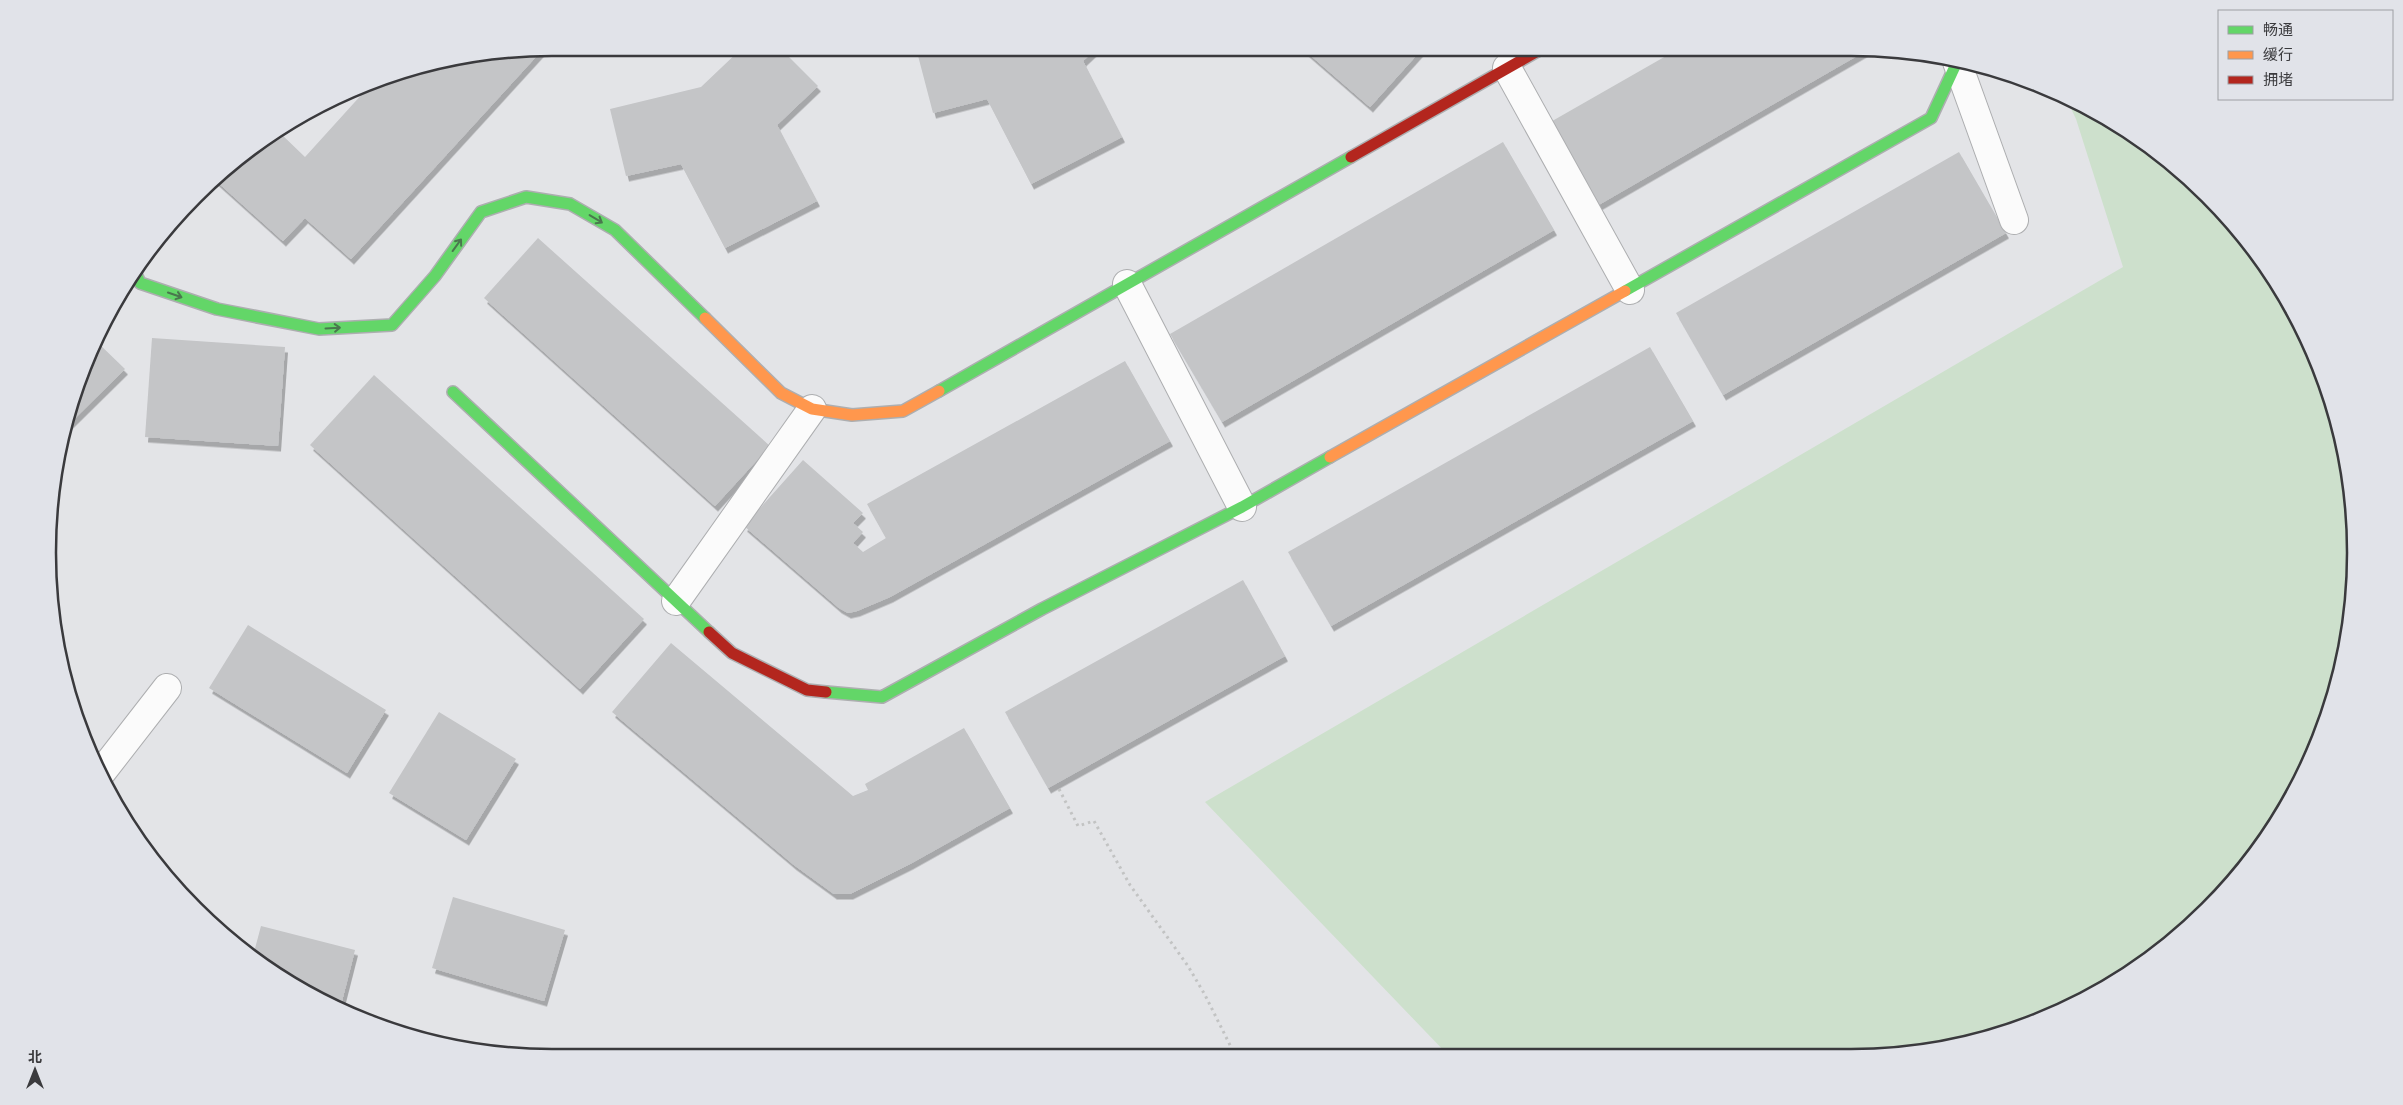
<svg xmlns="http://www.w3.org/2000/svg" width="2403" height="1105" font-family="Lora,'Noto Sans SC',serif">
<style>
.green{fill:#cde0cc}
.building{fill:#c4c5c7;filter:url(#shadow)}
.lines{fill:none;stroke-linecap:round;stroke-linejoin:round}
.street-casing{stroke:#adaeb0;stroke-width:30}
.fast-casing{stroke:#adaeb0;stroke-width:14}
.slow-casing{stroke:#adaeb0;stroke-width:14}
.jam-casing{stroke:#adaeb0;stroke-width:14}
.path{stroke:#c2c3c3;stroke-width:3;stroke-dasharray:2.5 4;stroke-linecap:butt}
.street{stroke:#fbfbfb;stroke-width:28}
.fast{stroke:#63d668;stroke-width:11}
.slow{stroke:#ff974d;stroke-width:11}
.jam{stroke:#b3261e;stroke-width:11}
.oneway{stroke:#4a784e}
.rim{fill:none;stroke:#3a3a3d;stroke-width:2.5}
</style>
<defs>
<filter id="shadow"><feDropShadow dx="3" dy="5.5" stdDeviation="0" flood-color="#0004"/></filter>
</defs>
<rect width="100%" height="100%" fill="#e3e4e7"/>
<path class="green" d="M2066 98 2131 132 2207 195 2270 272 2317 359 2346 454 2355 552 2346 651 2317 745 2251 860 2158 953 2044 1019 1917 1053 1448 1055 1205 802 2123 267 2076 119Z"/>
<g class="building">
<path d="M544 48 351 259 305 218 283 241 214 179 278 131 305 157 373 82 390 74 454 57Z"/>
<path d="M742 48H780L818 86 777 125 817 201 725 248 681 164 626 176 610 109 701 87Z"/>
<path d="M916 48H1097L1083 61 1122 137 1031 184 987 99 933 113Z"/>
<path d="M1302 48H1423L1370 107Z"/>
<path d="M1680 48H1851L1869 49 1595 207 1547 124Z"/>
<path d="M1503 142 1554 230 1222 422 1170 334Z"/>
<path d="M1959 152 2006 233 1723 395 1676 313Z"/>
<path d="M538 238 770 446 715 506 484 298Z"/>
<path d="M152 338 285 347 278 446 145 437Z"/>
<path d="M95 340 125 369 65 428 86 360Z"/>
<path d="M1650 347 1693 421 1331 626 1288 552Z"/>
<path d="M1125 361 1170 441 890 597 857 611 848 613 839 608 744 526 803 460 863 513 853 523 863 532 853 543 863 552 886 538 867 504Z"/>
<path d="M374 375 644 619 580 689 310 445Z"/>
<path d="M1243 580 1285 656 1048 788 1005 712Z"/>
<path d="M248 625 386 710 347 773 209 688Z"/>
<path d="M671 643 853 796 868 790 865 784 964 728 1010 808 910 864 850 894H834L794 865 612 712Z"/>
<path d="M439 712 516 759 466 840 389 793Z"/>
<path d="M453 897 565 930 544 1001 432 968Z"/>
<path d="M261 926 355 950 340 1009 300 990 253 956Z"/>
</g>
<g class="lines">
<g class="street-casing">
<g id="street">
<path d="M1957 62 2014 220"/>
<path d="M1507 68 1630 290"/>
<path d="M1127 284 1242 507"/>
<path d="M676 601 812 409"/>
<path d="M101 773 167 688"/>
</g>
</g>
<g class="fast-casing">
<g id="fast">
<path d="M135 272 140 283 217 309 319 329 392 325 435 276 481 212 526 197 570 204 615 230 705 318"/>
<path d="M1625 291 1931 118 1957 62 1955 59"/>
<path d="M939 391 1351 157"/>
<path d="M453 392 709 632"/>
<path d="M826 692 882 697 1042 609 1242 507 1330 457"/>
</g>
</g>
<g class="slow-casing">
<g id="slow">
<path d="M705 318 781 393 812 409 852 415 903 411 939 391"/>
<path d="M1330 457 1625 291"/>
</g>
</g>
<g class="jam-casing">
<g id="jam">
<path d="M1351 157 1543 48"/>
<path d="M709 632 732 653 807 690 826 692"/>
</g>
</g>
<path class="path" d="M1059 789 1078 826 1094 821 1130 885 1188 966 1205 995 1235 1055"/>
<use href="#street" class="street"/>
<use href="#fast" class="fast"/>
<use href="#slow" class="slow"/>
<use href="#jam" class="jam"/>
</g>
<defs><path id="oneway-shaft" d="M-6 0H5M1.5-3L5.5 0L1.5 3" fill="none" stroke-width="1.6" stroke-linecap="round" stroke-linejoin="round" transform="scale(1.25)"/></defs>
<g class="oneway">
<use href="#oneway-shaft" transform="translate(596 219) rotate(31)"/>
<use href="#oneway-shaft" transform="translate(457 245) rotate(-54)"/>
<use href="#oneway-shaft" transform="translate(175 295) rotate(19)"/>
<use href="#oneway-shaft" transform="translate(333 328) rotate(-3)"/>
</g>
<path d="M0 0H2403V1105H0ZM552 56H1851A496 496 0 0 1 2347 552V553A496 496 0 0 1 1851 1049H552A496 496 0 0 1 56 553V552A496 496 0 0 1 552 56Z" fill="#e1e3e9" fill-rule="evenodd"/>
<path class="rim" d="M552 56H1851A496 496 0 0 1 2347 552V553A496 496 0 0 1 1851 1049H552A496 496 0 0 1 56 553V552A496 496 0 0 1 552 56Z"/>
<rect x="2218" y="10" width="175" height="90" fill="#e1e3e9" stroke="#9e9fa4"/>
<rect x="2228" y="26" width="25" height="8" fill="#63d668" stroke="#9e9fa4"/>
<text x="2263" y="35" font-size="15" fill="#3a3a3d">畅通</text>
<rect x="2228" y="51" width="25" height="8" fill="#ff974d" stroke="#9e9fa4"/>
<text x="2263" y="60" font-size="15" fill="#3a3a3d">缓行</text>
<rect x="2228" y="76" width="25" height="8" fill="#b3261e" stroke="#9e9fa4"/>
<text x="2263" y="85" font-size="15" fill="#3a3a3d">拥堵</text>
<g transform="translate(35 1070)" stroke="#e1e3e9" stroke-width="4" paint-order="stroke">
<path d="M0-4L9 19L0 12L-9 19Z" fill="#3a3a3d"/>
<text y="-8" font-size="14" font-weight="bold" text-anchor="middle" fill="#3a3a3d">北</text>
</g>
</svg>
